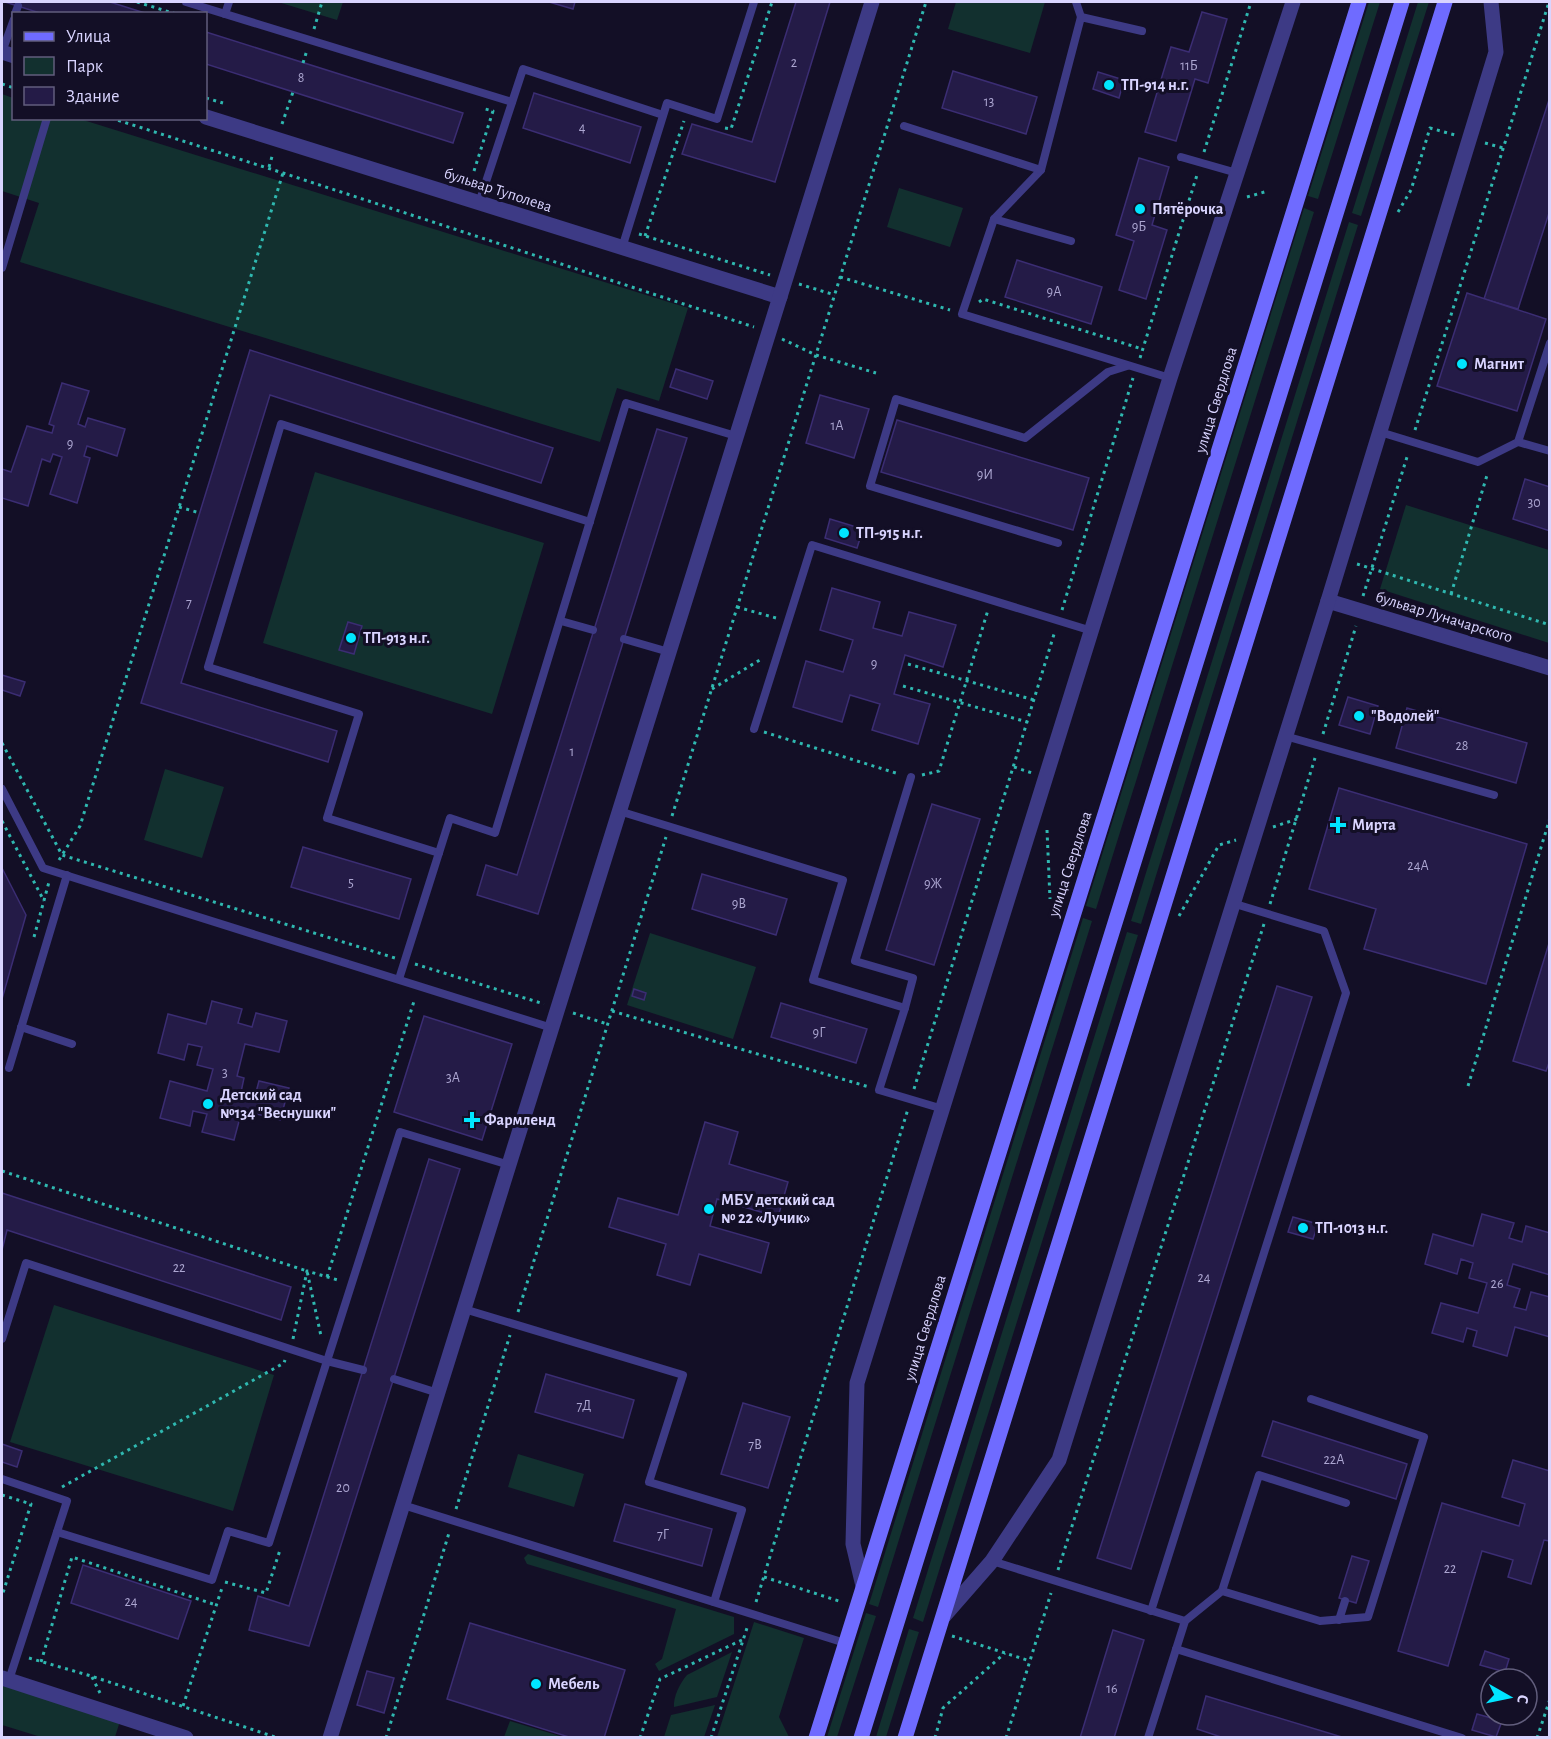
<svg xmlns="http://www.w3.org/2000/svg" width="1551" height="1739" font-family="'Alegreya Sans',sans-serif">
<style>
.green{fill:#12302f}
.building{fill:#241b47;stroke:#3b2d73;stroke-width:1.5}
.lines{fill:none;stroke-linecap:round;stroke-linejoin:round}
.path{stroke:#2fb8b0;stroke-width:3;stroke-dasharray:3 4.5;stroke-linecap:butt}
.service{stroke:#3d3a85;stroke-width:8}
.minor{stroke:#3d3a85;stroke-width:15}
.secondary{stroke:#6f6bff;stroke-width:15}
.poi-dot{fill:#00e5ff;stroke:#130f26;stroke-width:2}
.labels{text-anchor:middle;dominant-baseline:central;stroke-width:6;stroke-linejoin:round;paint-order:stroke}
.number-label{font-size:14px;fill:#aca6d1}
.poi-label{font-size:16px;font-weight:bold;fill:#d9d4ff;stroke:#130f26;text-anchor:start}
.street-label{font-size:16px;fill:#d9d4ff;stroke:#130f26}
</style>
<rect width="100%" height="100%" fill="#130f26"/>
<g class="green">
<path d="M278 2H343L337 20Z"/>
<path d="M956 2H1045L1030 53 948 29Z"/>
<path d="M1369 2H1380L1318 199 1308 196Z"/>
<path d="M1418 2H1429L1361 216 1352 213Z"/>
<path d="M2 94 13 98 14 118 80 119 688 308 659 401 617 388 600 442 20 262 39 203 2 191Z"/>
<path d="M899 188 963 208 950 247 887 227Z"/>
<path d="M1304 208 1314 212 1096 909 1086 906Z"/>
<path d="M1349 222 1358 225 1141 924 1131 921Z"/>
<path d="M315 472 544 543 492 714 263 643Z"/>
<path d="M1406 505 1549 550V643L1380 589Z"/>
<path d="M165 769 224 787 202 858 144 840Z"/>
<path d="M1083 918 1092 921 878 1607 869 1604Z"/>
<path d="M1127 932 1138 935 923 1622 913 1618Z"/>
<path d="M650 933 756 967 733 1039 627 1005Z"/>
<path d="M54 1305 274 1375 233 1511 10 1442Z"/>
<path d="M518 1454 584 1474 574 1507 508 1487Z"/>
<path d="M528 1554 734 1617V1634L659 1671 655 1664 662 1659 676 1609 527 1564 524 1558Z"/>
<path d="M866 1613 876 1616 837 1737H827Z"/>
<path d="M754 1622 804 1638 779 1717 789 1737H717Z"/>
<path d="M909 1629 919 1632 886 1737H876Z"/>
<path d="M732 1652 717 1697 674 1707C673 1697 680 1683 687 1675Z"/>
<path d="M2 1684 120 1721 115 1737H41L2 1725Z"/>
<path d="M715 1705 704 1737H664L671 1715Z"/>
<path d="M510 1721 563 1737H504Z"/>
</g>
<g class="building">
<path d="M5 2H110L148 14H43Z"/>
<path d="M549 2H575L573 9Z"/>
<path d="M796 2H830L775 182 682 154 692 124 752 142Z"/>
<path d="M1202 12 1227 19 1208 83 1195 79 1176 141 1145 132 1171 47 1189 52Z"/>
<path d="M206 32 463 113 453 143 206 64Z"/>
<path d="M953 71 1037 97 1026 134 942 108Z"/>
<path d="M1098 72 1124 80 1119 98 1093 89Z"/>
<path d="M534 93 641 127 630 163 523 128Z"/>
<path d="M1550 97V210L1518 309 1484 299Z"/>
<path d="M1139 158 1169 167 1152 225 1167 230 1146 299 1119 290 1134 241 1116 235Z"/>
<path d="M1017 260 1102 287 1091 324 1005 297Z"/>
<path d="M1467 293 1546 319 1517 411 1437 386Z"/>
<path d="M250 350 553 448 541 483 270 395 181 683 337 731 328 762 141 703Z"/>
<path d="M676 369 713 381 707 399 670 387Z"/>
<path d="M62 383 89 391 78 424 85 427 88 418 125 429 117 456 87 446 84 456 90 458 77 503 50 494 62 457 53 454 50 462 42 459 28 506 2 498V469L11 472 27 426 52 433 54 426 49 424Z"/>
<path d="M820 395 869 409 854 458 806 443Z"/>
<path d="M897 420 1089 478 1073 530 881 472Z"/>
<path d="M657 429 687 438 538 914 477 895 486 865 517 875Z"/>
<path d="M1525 479 1550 487V531L1513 519Z"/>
<path d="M830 519 863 529 857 548 825 538Z"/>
<path d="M832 588 880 602 873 628 902 636 909 612 956 625 943 667 905 655 894 694 930 704 918 744 872 730 880 704 850 695 842 722 793 707 806 661 843 672 853 640 820 630Z"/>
<path d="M348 622 362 626 354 654 339 650Z"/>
<path d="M2 675 25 682 20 696 2 690Z"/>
<path d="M1348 697 1378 706 1370 734 1339 725Z"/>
<path d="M1407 708 1527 743 1516 783 1396 748Z"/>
<path d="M1339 788 1527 844 1486 984 1364 949 1376 909 1309 889Z"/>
<path d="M932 804 980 819 934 965 886 950Z"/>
<path d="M303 847 411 879 399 919 291 887Z"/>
<path d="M2 868 26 915 2 999Z"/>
<path d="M702 874 787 899 776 935 692 909Z"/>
<path d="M1550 940V1060L1546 1071 1513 1061Z"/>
<path d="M1277 986 1312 997 1131 1569 1097 1558Z"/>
<path d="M634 989 646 993 644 1000 632 996Z"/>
<path d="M212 1001 242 1009 238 1023 252 1027 256 1013 287 1021 279 1052 245 1044 237 1076 244 1078 241 1092 255 1096 259 1081 289 1088 280 1120 242 1110 234 1140 202 1132 207 1114 193 1111 190 1126 160 1118 170 1081 207 1091 213 1069 197 1065 202 1047 188 1044 184 1060 158 1053 168 1014 206 1024Z"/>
<path d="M781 1003 867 1029 856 1063 771 1037Z"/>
<path d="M424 1016 512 1044 482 1140 394 1112Z"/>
<path d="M705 1122 738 1132 729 1164 788 1182 778 1217 717 1199 710 1226 769 1243 761 1273 699 1254 690 1285 657 1275 666 1244 609 1227 618 1198 678 1215Z"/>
<path d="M429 1159 460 1169 309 1646 249 1630 258 1596 289 1606Z"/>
<path d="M2 1193 291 1287 281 1320 7 1230 2 1250Z"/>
<path d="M1482 1214 1514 1223 1509 1238 1522 1242 1526 1226 1550 1233V1275L1513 1264 1507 1285 1520 1289 1514 1307 1526 1310 1531 1292 1550 1297V1337L1515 1327 1507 1356 1473 1346 1477 1331 1467 1328 1463 1342 1432 1333 1441 1303 1478 1313 1487 1283 1469 1278 1473 1263 1461 1259 1457 1274 1425 1264 1433 1234 1473 1246Z"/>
<path d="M1293 1217 1318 1224 1313 1239 1288 1232Z"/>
<path d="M546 1374 634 1400 623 1438 535 1412Z"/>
<path d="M743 1403 790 1417 768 1488 721 1474Z"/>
<path d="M1273 1421 1407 1464 1396 1499 1262 1456Z"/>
<path d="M2 1444 22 1451 17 1467 2 1462Z"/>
<path d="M1513 1460 1550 1471V1541L1544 1540 1531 1584 1508 1577 1513 1560 1482 1551 1448 1666 1398 1651 1442 1503 1519 1526 1525 1504 1502 1497Z"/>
<path d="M625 1504 712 1529 702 1566 614 1541Z"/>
<path d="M1352 1556 1369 1561 1356 1603 1339 1598Z"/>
<path d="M83 1565 191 1601 178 1639 71 1603Z"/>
<path d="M470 1623 625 1670 604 1738H572L447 1699Z"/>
<path d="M1113 1630 1144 1640 1114 1738H1080Z"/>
<path d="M1485 1651 1509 1659 1505 1672 1480 1665Z"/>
<path d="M367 1671 394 1678 384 1713 357 1705Z"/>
<path d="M1206 1696 1345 1738H1224L1197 1729Z"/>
<path d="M1477 1714 1502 1721 1496 1737 1472 1730Z"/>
</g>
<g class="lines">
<g class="path">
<path d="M137 2 176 14"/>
<path d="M314 29 322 2"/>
<path d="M303 63 307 50"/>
<path d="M2 84 14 88"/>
<path d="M206 98 223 103"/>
<path d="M111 118 283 173 754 327"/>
<path d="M282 124 293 92"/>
<path d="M725 128 731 129 772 2"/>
<path d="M1485 143 1503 148"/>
<path d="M1204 152 1251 2"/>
<path d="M269 167 273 153"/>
<path d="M474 171 493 111 485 109"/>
<path d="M1247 197 1268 191"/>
<path d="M1398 212 1411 190 1430 128 1455 135"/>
<path d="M639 234 770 275"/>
<path d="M645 236 684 121"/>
<path d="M840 277 950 310"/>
<path d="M799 284 835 295"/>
<path d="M979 302 983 299 1142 349"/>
<path d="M782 339 816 355 876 373"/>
<path d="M1140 358 1197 175"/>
<path d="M1415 430 1549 2"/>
<path d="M179 507 200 513"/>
<path d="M1357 564 1550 625"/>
<path d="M1451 594 1488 472"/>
<path d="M1363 596 1408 454"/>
<path d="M737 607 776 618"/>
<path d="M1062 610 1133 378"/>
<path d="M908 664 1034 700"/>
<path d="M903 686 1027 722"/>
<path d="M712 689 763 658"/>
<path d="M764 732 899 774"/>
<path d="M1323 734 1356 626"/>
<path d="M2 743 62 855 395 958"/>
<path d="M1014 767 1032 773"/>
<path d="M922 775 939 771 988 610"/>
<path d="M672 816 926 2"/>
<path d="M2 821 44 901"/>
<path d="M1273 827 1297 819"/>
<path d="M1047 830 1050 899"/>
<path d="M59 860 80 826 283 173"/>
<path d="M1270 904 1315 758"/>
<path d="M1179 916 1219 845 1236 840"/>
<path d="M34 937 49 882"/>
<path d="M415 964 544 1004"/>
<path d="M612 1011 869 1087"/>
<path d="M573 1013 607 1024"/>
<path d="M1468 1086 1550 818"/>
<path d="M914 1089 1055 631"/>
<path d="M2 1171 307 1271 321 1336"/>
<path d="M327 1277 415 998"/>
<path d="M518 1312 666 837"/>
<path d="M293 1339 307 1271 341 1281"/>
<path d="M62 1487 284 1363 285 1360"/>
<path d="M2 1495 31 1504 2 1596"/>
<path d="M456 1509 510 1335"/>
<path d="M1058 1570 1264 924"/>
<path d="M764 1577 842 1602"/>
<path d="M225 1582 266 1593 280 1550"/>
<path d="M756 1602 908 1109"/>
<path d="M952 1636 1030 1661"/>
<path d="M29 1658 91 1676 278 1738"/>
<path d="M41 1662 72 1557 216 1605"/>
<path d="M92 1677 100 1693"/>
<path d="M183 1706 222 1588"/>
<path d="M386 1738 449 1533"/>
<path d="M640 1738 660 1679 744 1639"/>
<path d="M711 1738 748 1625"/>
<path d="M935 1738 943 1708 1005 1653"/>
<path d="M1006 1738 1051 1593"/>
<path d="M1537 1738 1550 1699"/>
</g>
<g class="service">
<path d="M186 2 512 102"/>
<path d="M1076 2 1081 17"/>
<path d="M15 14 18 6"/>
<path d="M225 14 229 2"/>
<path d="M1142 31 1081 17 1041 170 994 219 962 314 1170 378"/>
<path d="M2 52 14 19"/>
<path d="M904 126 1041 170"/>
<path d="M1181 157 1237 173"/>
<path d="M479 203 523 69 663 115"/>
<path d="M994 219 1071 241"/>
<path d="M622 248 667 103 717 119 754 2"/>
<path d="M2 268 47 118"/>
<path d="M1380 432 1478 462 1518 442 1550 343"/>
<path d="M1518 442 1550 451"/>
<path d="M1058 543 870 486 896 399 1025 438 1108 372 1127 366"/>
<path d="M561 621 593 630"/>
<path d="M624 639 669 652"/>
<path d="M754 729 812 545 1092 631"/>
<path d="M1285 736 1494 795"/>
<path d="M2 789 43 868 552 1028"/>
<path d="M619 811 843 880 813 980 905 1008 879 1090 943 1109"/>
<path d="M439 853 327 818 359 714 208 667 281 424 590 522"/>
<path d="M399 979 450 818 495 833 626 403 736 436"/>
<path d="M905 1008 913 978 855 961 911 777"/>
<path d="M21 1027 72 1044"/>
<path d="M9 1068 67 875"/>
<path d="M464 1309 683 1375 649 1482 742 1510 714 1602"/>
<path d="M2 1339 26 1263 327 1361 363 1370"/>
<path d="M394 1379 438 1393"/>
<path d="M2 1479 67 1501 9 1680"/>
<path d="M403 1505 845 1643"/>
<path d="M57 1532 212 1580 228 1531 269 1543 400 1132 509 1165"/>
<path d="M992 1561 1185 1621"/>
<path d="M1222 1591 1259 1475 1346 1503"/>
<path d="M1151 1611 1346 993 1324 931 1232 903"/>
<path d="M1339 1620 1345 1601"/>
<path d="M1176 1649 1462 1738"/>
<path d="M1148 1738 1185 1621 1222 1591 1320 1621 1368 1617 1424 1437 1311 1399"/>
</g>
<g class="minor">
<path d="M2 52 14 56"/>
<path d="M206 117 780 297"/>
<path d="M1328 601 1550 668"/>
<path d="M863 1586 853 1544 857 1383 1170 378 1293 2"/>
<path d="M944 1616 992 1561 1059 1460 1328 601 1496 52 1491 2"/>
<path d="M2 1678 186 1738"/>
<path d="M330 1738 872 2"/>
</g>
<g class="secondary">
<path d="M816 1738 1359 2"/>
<path d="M861 1738 1402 2"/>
<path d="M905 1738 1445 2"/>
</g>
</g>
<g class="poi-dot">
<circle cx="1109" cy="85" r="6"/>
<circle cx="1140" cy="209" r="6"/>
<circle cx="1462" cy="364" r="6"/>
<circle cx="844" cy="533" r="6"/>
<circle cx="351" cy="638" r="6"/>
<circle cx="1359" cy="716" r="6"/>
<path d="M1335 816h6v6h6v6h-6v6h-6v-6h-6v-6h6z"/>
<circle cx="208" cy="1104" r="6"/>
<path d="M469 1111h6v6h6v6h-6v6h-6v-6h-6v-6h6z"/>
<circle cx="709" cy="1209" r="6"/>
<circle cx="1303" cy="1228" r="6"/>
<circle cx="536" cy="1684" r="6"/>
</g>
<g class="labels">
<g class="number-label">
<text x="794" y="63">2</text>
<text x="1189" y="66">11Б</text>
<text x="301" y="78">8</text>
<text x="989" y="102">13</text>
<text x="582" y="128">4</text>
<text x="1139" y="227">9Б</text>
<text x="1054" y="292">9А</text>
<text x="837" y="426">1А</text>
<text x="70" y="444">9</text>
<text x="985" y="475">9И</text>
<text x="1534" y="503">30</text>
<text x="189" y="603">7</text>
<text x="874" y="664">9</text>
<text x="1462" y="746">28</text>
<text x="572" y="752">1</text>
<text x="1418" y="866">24А</text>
<text x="351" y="883">5</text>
<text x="933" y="884">9Ж</text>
<text x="739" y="904">9В</text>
<text x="819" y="1033">9Г</text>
<text x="225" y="1073">3</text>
<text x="453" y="1078">3А</text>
<text x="179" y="1268">22</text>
<text x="1204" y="1278">24</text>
<text x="1497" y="1284">26</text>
<text x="584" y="1406">7Д</text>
<text x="755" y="1445">7В</text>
<text x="1334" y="1460">22А</text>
<text x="343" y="1488">20</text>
<text x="663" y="1535">7Г</text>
<text x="1450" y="1569">22</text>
<text x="131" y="1602">24</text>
<text x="1112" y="1689">16</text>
</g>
<g class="poi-label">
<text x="1121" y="85">ТП-914 н.г.</text>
<text x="1152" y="209">Пятёрочка</text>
<text x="1474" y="364">Магнит</text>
<text x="856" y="533">ТП-915 н.г.</text>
<text x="363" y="638">ТП-913 н.г.</text>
<text x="1371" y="716">"Водолей"</text>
<text x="1352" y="825">Мирта</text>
<text x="220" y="1095">Детский сад<tspan x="220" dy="18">№134 "Веснушки"</tspan></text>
<text x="484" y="1120">Фармленд</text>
<text x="721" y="1200">МБУ детский сад<tspan x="721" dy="18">№ 22 «Лучик»</tspan></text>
<text x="1315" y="1228">ТП-1013 н.г.</text>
<text x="548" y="1684">Мебель</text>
</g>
<g class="street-label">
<text transform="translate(498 190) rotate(18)">бульвар Туполева</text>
<text transform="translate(1216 400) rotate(-73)">улица Свердлова</text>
<text transform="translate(1444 617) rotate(17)">бульвар Луначарского</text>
<text transform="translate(1070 864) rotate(-72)">улица Свердлова</text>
<text transform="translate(925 1328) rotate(-73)">улица Свердлова</text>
</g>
</g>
<rect width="1551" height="1739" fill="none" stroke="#d9d4ff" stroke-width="6"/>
<rect x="12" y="12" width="195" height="108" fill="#130f26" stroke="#625e7d" stroke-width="1.5"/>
<rect x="24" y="32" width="30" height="9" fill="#6f6bff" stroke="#625e7d" stroke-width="1.5"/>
<text x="66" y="42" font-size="18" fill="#d9d4ff">Улица</text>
<rect x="24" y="57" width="30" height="18" fill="#12302f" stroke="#625e7d" stroke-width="1.5"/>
<text x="66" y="72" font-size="18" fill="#d9d4ff">Парк</text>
<rect x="24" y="87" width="30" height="18" fill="#241b47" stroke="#625e7d" stroke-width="1.5"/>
<text x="66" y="102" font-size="18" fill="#d9d4ff">Здание</text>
<g transform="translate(1509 1697) rotate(99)"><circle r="28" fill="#130f26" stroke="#625e7d" stroke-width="1.5"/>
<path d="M0-4.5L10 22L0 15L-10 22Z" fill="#00e5ff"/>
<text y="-9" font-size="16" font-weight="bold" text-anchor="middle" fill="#d9d4ff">С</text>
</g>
</svg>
